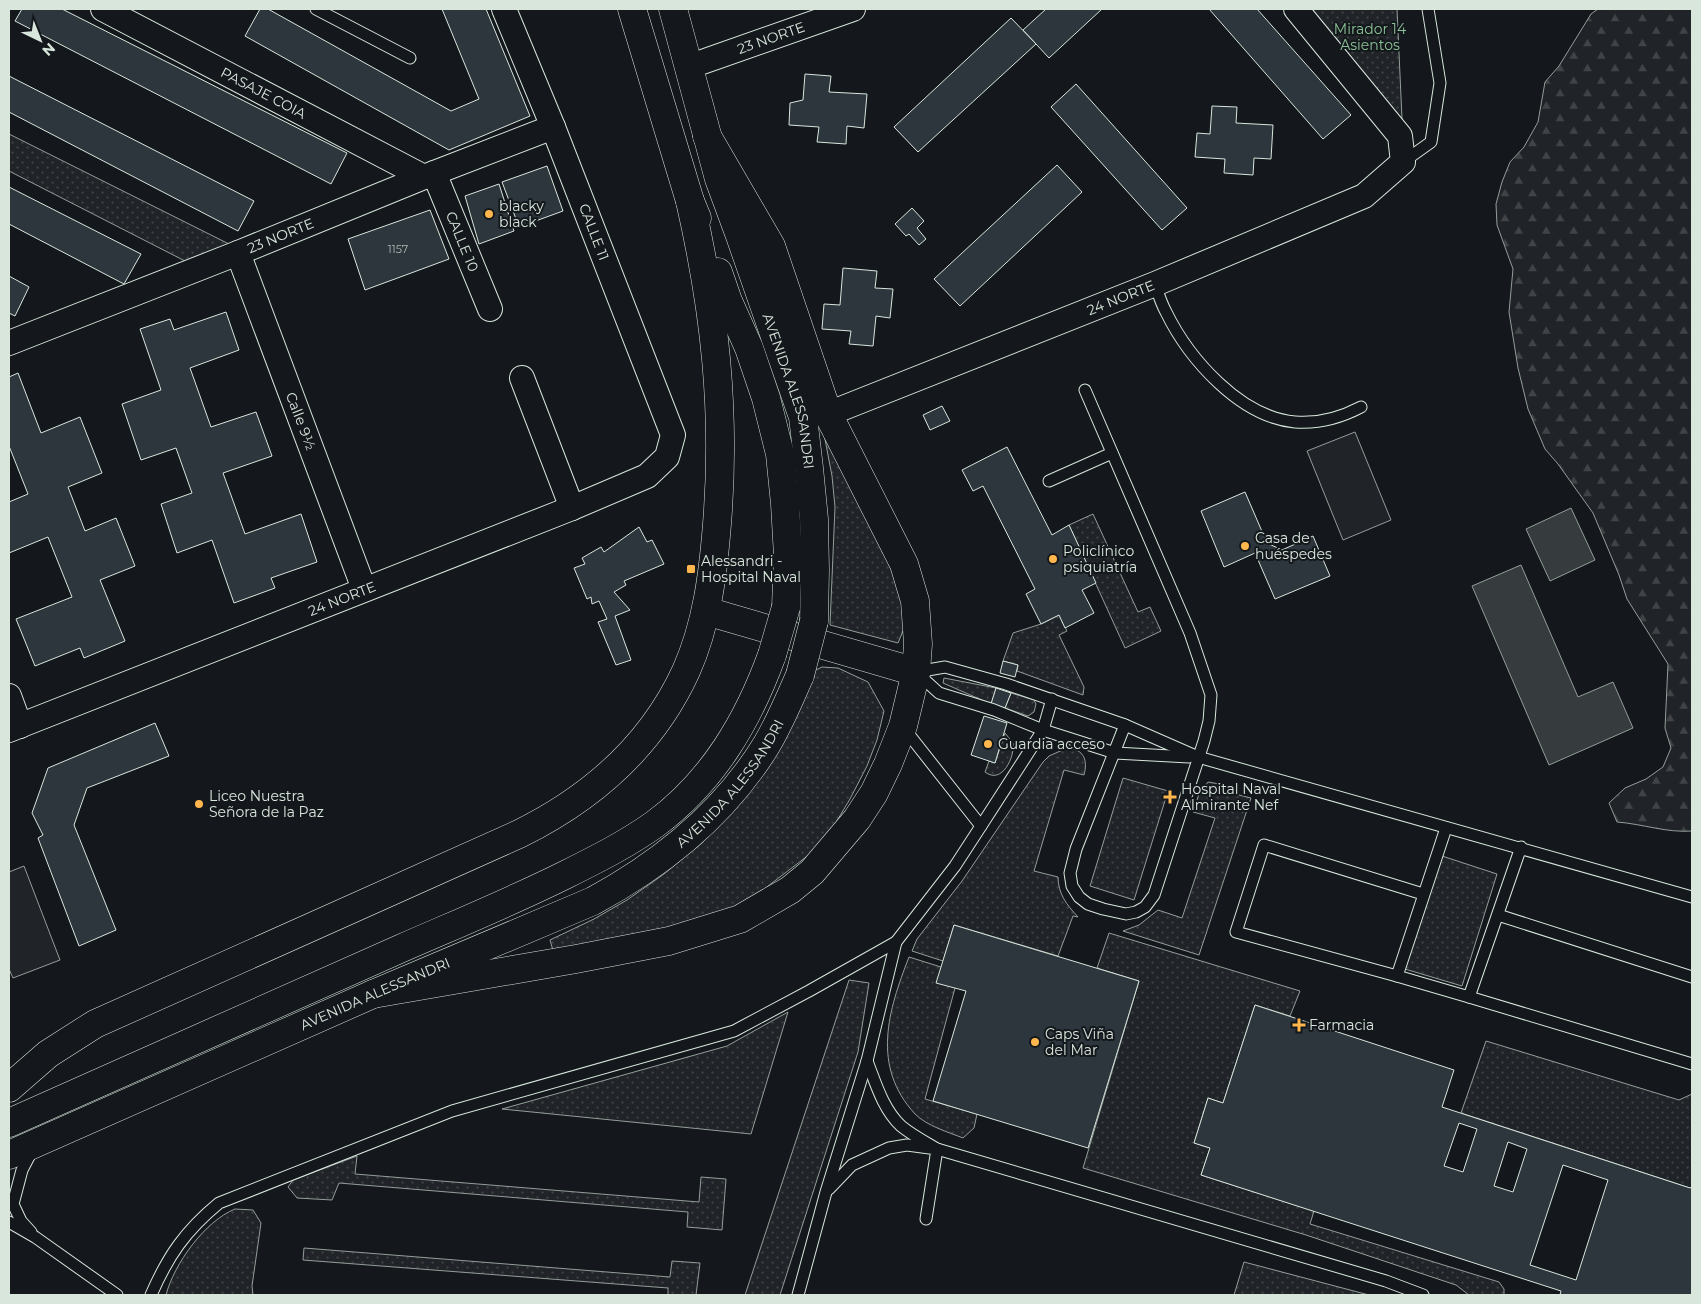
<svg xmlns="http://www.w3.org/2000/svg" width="1701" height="1304" font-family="Montserrat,sans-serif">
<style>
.green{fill:url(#green-dots);stroke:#939e99}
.forest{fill:url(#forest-firs);stroke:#939e99}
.pitch{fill:#202428;stroke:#939e99}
.water{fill:#363b3e;stroke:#939e99}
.building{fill:#2c363c;stroke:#d8e6dc;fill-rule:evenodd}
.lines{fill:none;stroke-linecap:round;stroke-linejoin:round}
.service-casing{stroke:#d8e6dc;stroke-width:13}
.minor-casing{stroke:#d8e6dc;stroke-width:26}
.primary-casing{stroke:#d8e6dc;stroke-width:29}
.service{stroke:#14181c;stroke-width:11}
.minor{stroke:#14181c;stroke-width:24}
.primary{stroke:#14181c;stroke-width:28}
.primary-bridge-casing{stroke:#d8e6dc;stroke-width:29;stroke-linecap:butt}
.primary-bridge{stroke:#14181c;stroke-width:28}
.poi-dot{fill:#ffb74d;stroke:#14181c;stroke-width:2}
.labels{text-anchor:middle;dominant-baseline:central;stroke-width:4;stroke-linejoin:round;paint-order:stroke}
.number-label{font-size:11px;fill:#adbab4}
.park-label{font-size:14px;fill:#8ac095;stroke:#14181c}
.street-label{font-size:14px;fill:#d8e6dc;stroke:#14181c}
.poi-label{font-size:14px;fill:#d8e6dc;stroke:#14181c;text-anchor:start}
</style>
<defs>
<pattern id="green-dots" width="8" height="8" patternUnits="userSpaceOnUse" patternTransform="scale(1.25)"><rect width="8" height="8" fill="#202428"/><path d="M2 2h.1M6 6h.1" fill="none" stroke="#404447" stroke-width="1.8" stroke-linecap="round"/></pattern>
<pattern id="forest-firs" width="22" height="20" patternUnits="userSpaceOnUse" patternTransform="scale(1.25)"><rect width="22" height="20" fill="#202428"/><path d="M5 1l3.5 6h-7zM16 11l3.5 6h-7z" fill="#404447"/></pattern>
</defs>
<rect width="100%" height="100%" fill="#14181c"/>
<g class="green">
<path d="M1312 9H1397L1402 119Z"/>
<path d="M9 134 231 245 187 262 9 171Z"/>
<path d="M833 429 903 595 905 626 898 643 830 625 835 507 832 476 824 434Z"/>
<path d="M1093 514 1138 612 1150 607 1161 631 1125 648 1069 525Z"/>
<path d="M1059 615 1067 631 1059 635 1084 687 1083 695 1017 671 1018 665 1003 661 1013 633 1041 624Z"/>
<path d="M822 667 838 668 868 682 884 711 877 740 867 766 850 799 823 844 759 893 732 908 695 922 554 954 550 940 594 919 627 900 664 874 702 843 739 800 814 671Z"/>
<path d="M944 678 996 688 991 704 943 683Z"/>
<path d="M1011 693 1034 700 1036 704 1034 712 1028 716 1005 708Z"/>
<path d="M1005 733 1013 743C1015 757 1002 785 985 772L989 761 995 763Z"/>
<path d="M1067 748C1084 749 1088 760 1084 775L1064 770 1034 871 1058 877C1058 894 1067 905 1078 917L1073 916 1058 956 954 925 943 961 912 951 917 939 962 881 1043 762 1049 756Z"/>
<path d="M1123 778 1168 791 1134 900 1090 886Z"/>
<path d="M1208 782 1225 785 1223 791 1251 798 1199 955 1123 931 1139 925 1158 910 1182 918 1215 818 1193 812 1199 794Z"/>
<path d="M1442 856 1497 874 1462 986 1405 969Z"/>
<path d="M1109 933 1300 991 1290 1016 1255 1005 1223 1103 1208 1098 1194 1143 1210 1148 1201 1175 1314 1211 1310 1224 1499 1282 1504 1289V1295H1469L1456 1285 1306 1235 1083 1168 1139 981 1097 968Z"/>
<path d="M909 957 941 967 955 988 925 1099 977 1114 974 1128 963 1138C948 1132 927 1126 915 1114 871 1066 888 1011 909 957Z"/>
<path d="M849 980 869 983 858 1052 780 1295H745Z"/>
<path d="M788 1012 751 1134 502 1109 727 1046Z"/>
<path d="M1486 1041 1679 1100 1692 1094V1187L1690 1188 1461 1113Z"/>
<path d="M357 1156 355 1174 699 1202 701 1177 726 1179 722 1230 687 1227 688 1212 339 1183 332 1200 297 1198 288 1187 293 1180Z"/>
<path d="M235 1209 253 1210 261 1223 252 1286 253 1295H166C174 1264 205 1221 235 1209Z"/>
<path d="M304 1248 670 1277 672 1261 700 1263 696 1295H668V1288L303 1260Z"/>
<path d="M1244 1262 1369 1295H1234Z"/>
</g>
<path class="forest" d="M1598 9H1692V831C1667 833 1643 824 1617 822L1609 803 1625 788 1646 779 1663 767 1671 748 1665 728 1668 664 1627 599 1619 575 1593 513 1558 464 1545 449 1528 409 1518 368 1509 312 1513 269 1497 225 1496 204 1502 182 1510 162 1524 147 1538 122 1545 82 1559 66 1591 14Z"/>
<g class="pitch">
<path d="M1355 432 1391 520 1343 540 1307 451Z"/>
<path d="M24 866 60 960 13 978 9 969V872Z"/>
</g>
<g class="water">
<path d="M1571 508 1595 560 1550 581 1526 529Z"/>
<path d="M1521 565 1578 697 1613 682 1633 728 1549 765 1472 586Z"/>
</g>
<g class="building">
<path d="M22 9H62L347 153 331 184 15 21Z"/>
<path d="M260 9H268L451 111 479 99 442 9H486L530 116 449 150 245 36Z"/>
<path d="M1046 9H1102L1049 58 1023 30Z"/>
<path d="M1209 9H1257L1351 115 1323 139Z"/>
<path d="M1011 18 1036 44 918 152 894 127Z"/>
<path d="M805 74 831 76 829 92 867 94 864 128 847 126 846 144 817 142 819 127 789 125 790 103 803 100Z"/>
<path d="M9 76 254 201 238 231 9 112Z"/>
<path d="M1076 84 1187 208 1162 230 1051 107Z"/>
<path d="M1212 106 1237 107 1236 123 1273 125 1271 159 1254 158 1253 175 1224 173 1225 159 1195 157 1197 133 1210 134Z"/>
<path d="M1057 165 1082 192 960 306 934 279Z"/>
<path d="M547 166 563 211 519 227 502 182Z"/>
<path d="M499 184 514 231 479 244 465 196Z"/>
<path d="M9 187 141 254 124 284 9 224Z"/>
<path d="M912 208 924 221 917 228 926 239 919 245 909 234 906 236 895 224Z"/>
<path d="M430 210 449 259 365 290 348 239Z"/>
<path d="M843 268 877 271 875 288 893 289 890 318 876 316 873 346 849 344 851 331 822 329 824 304 840 305Z"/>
<path d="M9 276 29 287 15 316 9 313Z"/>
<path d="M226 312 239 350 190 368 211 427 256 412 272 456 223 473 245 534 301 514 317 562 271 578 275 588 234 603 212 540 177 553 161 504 192 493 176 448 141 460 122 404 161 390 140 329 170 319 174 330Z"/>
<path d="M18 373 41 433 80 417 102 473 68 487 85 531 116 518 135 566 100 580 125 641 84 658 80 648 35 666 16 619 72 597 48 537 9 553V502L28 494 9 446V377Z"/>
<path d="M942 406 950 421 930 430 923 415Z"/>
<path d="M1007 447 1052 535 1069 525 1096 583 1082 590 1094 613 1065 628 1059 615 1041 624 1026 594 1035 589 983 486 973 491 962 470Z"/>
<path d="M1245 492 1267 543 1282 550 1313 536 1330 576 1275 599 1255 553 1224 567 1201 511Z"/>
<path d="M639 527 647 542 652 540 664 564 624 581 626 585 614 592 630 610 615 616 631 660 616 665 598 622 607 619 599 601 592 604 591 597 587 599 574 568 585 564 582 558 601 547 604 552Z"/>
<path d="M1003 661 1018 665 1015 677 1000 673Z"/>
<path d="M996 688 1011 693 1005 708 991 704Z"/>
<path d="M984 716 1007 723 995 763 971 755Z"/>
<path d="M155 723 169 756 87 788 74 825 116 930 79 946 38 838 43 835 32 813 48 768Z"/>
<path d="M954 925 1139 981 1088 1148 933 1101 966 991 936 983Z"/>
<path d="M1255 1005 1454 1070 1442 1107 1690 1188 1692 1187V1295H1560L1561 1291 1201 1175 1210 1148 1194 1143 1208 1098 1223 1103ZM1459 1123 1477 1129 1463 1172 1444 1166ZM1508 1142 1527 1149 1513 1192 1494 1186ZM1563 1165 1608 1180 1576 1280 1530 1265Z"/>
</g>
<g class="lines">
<g class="service-casing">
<g id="service">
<path d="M316 9 410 58"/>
<path d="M1403 162 1431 142 1440 83 1428 9"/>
<path d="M1155 284C1158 293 1161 303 1166 312 1189 359 1240 417 1295 422 1319 424 1340 418 1361 407"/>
<path d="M1085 390 1190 633 1211 695 1209 721 1204 741 1154 895 1145 907 1136 912 1126 914 1103 909 1088 904 1079 897 1072 886 1070 873 1076 849 1125 725"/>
<path d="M1049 481 1112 453"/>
<path d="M916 672 945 667 1006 684 1125 725 1198 757 1692 897"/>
<path d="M917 673 939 693 994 710 1043 730 1115 753 1189 757"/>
<path d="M903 727 981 826"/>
<path d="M1446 828 1397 976 1469 997 1521 847"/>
<path d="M1498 915 1692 977"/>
<path d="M1397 976 1236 932 1264 845 1423 894"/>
<path d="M1469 997 1692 1064"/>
<path d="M867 1061C876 1084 883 1109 901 1126 912 1135 925 1142 937 1149L1386 1281 1423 1295"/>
<path d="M829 1189 852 1165 889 1148 907 1145 937 1149 926 1219"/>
<path d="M9 1222 35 1237 117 1295"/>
<path d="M31 1232 21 1221 13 1204 22 1170 33 1149"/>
<path d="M151 1295C168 1256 185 1231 219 1203L452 1111 734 1031 809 991 896 942"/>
<path d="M798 1295 826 1192 867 1061 896 942 955 866 981 826 1043 730 1052 699"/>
</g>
</g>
<g class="minor-casing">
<g id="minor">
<path id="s1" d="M103 9 424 177"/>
<path id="s2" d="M688 67 853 9"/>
<path id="s3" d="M434 173 490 309"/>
<path d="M238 253 364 589"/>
<path id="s4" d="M9 343 238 253 434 173 553 127"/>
<path d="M522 378 572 508"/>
<path id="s5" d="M828 414 1155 284 1364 196 1403 162 1400 136 1296 9"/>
<path d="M9 696 20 726"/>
<path id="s6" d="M9 730 572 508 647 476 667 457 673 435 553 127 504 9"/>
</g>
</g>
<g class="primary-casing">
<g id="primary">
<path d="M632 9 690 201 697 218"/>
<path id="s7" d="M673 9 719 179 740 236 803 417 809 468 814 519 815 570 814 621"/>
<path d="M718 272 728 301 749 348 766 398 780 454 785 504 788 556 786 607"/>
<path d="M706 611 916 672"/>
<path d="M373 994 576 959 669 941 740 919 790 890 812 872 857 819 874 793 888 764 903 726 916 672 918 644 915 601 904 564 828 414 771 246 707 136"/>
<path d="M9 1088 48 1054 95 1024 519 834C592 798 651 747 686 671 707 624 713 574 717 524 726 411 715 311 690 201"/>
<path d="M9 1123C140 1065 271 1006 402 948 457 924 513 901 567 874 597 859 627 844 655 824 713 781 748 721 772 655"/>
<path id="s8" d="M9 1155 373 994 593 901C663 863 725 813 767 744 780 722 790 698 800 675"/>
</g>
</g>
<use href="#service" class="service"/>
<use href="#minor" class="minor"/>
<use href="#primary" class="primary"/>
<g class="primary-bridge-casing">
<g id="primary-bridge">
<path d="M772 655 786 607"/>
<path d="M800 675 814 621"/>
</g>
</g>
<use href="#primary-bridge" class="primary-bridge"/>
</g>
<g class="poi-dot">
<circle cx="489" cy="214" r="5"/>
<circle cx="1245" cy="546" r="5"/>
<circle cx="1053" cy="559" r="5"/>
<rect x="686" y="564" width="10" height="10" rx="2.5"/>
<circle cx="988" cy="744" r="5"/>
<path d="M1167.5 789.5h5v5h5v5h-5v5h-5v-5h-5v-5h5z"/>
<circle cx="199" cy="804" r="5"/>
<path d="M1296.5 1017.5h5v5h5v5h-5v5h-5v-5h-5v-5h5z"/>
<circle cx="1035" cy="1042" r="5"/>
</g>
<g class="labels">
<g class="number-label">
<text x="398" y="249">1157</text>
</g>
<g class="park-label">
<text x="1370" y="29">Mirador 14<tspan x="1370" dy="16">Asientos</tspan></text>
</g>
<g class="street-label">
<text stroke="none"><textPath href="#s2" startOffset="88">23 NORTE</textPath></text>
<text stroke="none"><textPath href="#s1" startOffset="181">PASAJE COIA</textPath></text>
<text transform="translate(594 232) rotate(69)">CALLE 11</text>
<text stroke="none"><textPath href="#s4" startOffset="292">23 NORTE</textPath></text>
<text stroke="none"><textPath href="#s3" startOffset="74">CALLE 10</textPath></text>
<text stroke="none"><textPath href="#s5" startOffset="315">24 NORTE</textPath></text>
<text stroke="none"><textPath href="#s7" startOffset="400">AVENIDA ALESSANDRI</textPath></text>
<text transform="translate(301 421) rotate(69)">Calle 9½</text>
<text stroke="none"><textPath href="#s6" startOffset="358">24 NORTE</textPath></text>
<text stroke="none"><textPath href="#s8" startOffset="820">AVENIDA ALESSANDRI</textPath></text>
<text stroke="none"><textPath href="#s8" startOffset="400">AVENIDA ALESSANDRI</textPath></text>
</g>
<g class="poi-label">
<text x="499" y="206">blacky<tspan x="499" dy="16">black</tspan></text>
<text x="1255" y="538">Casa de<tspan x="1255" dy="16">huéspedes</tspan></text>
<text x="1063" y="551">Policlínico<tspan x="1063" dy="16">psiquiatría</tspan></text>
<text x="701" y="561">Alessandri -<tspan x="701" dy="16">Hospital Naval</tspan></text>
<text x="998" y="744">Guardia acceso</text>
<text x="1181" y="789">Hospital Naval<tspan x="1181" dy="16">Almirante Nef</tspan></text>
<text x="209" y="796">Liceo Nuestra<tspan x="209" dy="16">Señora de la Paz</tspan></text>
<text x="1309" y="1025">Farmacia</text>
<text x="1045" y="1034">Caps Viña<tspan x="1045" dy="16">del Mar</tspan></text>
</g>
</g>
<rect width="1701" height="1304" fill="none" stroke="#d8e6dc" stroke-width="20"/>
<g transform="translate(40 40) rotate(137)" stroke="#14181c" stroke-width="4" paint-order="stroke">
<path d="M0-4L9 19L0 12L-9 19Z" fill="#d8e6dc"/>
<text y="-8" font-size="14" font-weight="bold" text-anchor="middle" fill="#d8e6dc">N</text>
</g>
</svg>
